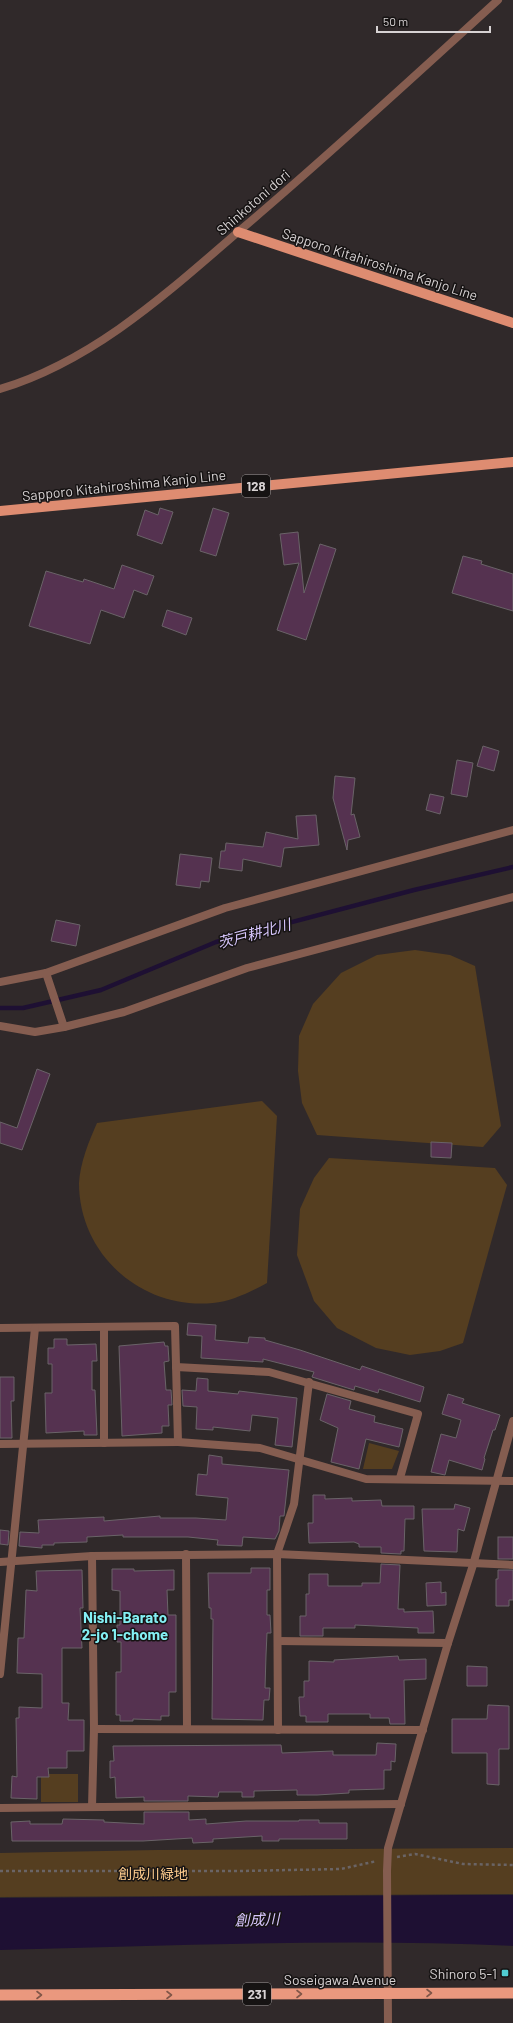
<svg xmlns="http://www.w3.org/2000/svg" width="513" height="2023" font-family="Barlow,'Noto Sans JP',sans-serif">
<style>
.green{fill:#553e20}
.water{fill:#1e1033}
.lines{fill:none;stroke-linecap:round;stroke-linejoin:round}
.stream{stroke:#1e1033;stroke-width:4.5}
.building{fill:#553250;stroke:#6a6368}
.path{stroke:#6a6465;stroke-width:2.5;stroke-dasharray:3 3;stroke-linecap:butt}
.minor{stroke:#855d50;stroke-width:8}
.tertiary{stroke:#855d50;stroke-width:8}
.primary{stroke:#de8c71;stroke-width:10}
.trunk{stroke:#ea987e;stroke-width:11}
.oneway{stroke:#805648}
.poi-dot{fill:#51ccd1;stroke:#161313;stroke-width:1.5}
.labels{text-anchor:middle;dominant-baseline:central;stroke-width:3;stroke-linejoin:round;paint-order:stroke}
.shield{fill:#161313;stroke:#9d9999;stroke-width:1}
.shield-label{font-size:13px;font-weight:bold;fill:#d7d2d3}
.street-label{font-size:14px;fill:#d7d2d3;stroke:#161313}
.park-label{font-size:14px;fill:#fecc8e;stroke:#161313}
.poi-label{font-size:14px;fill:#d7d2d3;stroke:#161313;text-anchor:end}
.water-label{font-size:15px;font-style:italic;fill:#d6c5fc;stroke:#161313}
.neighbourhood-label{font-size:15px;font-weight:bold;fill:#84f0f4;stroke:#161313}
</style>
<rect width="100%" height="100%" fill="#30292a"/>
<g class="green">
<path d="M415 950 450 955 475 966 501 1126 483 1147 317 1135 302 1103 298 1071 299 1036 313 1004 341 973 377 955Z"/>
<path d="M262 1101 277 1116 267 1283C250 1292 232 1301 213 1303 142 1310 79 1255 79 1183 80 1163 89 1141 97 1123Z"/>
<path d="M329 1158 495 1168 507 1185 463 1343 440 1351 410 1355 376 1348 337 1328 314 1301 297 1255 300 1209 314 1178Z"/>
<path d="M369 1443 399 1451 392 1469H363Z"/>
<rect x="41" y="1774" width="37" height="28"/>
<path d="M513 1848V1894L0 1897V1853L157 1850Z"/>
</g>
<path class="water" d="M464 1895H513V1946C344 1938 170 1946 0 1950V1898Z"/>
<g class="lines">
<path class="stream" d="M0 1008H23L101 990 216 942 414 890 513 867"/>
</g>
<g class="building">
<path d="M160 508 173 512 162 544 137 535 145 510 158 515Z"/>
<path d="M213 508 229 513 216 556 200 551Z"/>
<path d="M298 532 304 593 320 544 336 549 306 640 277 630 299 563 284 565 280 534Z"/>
<path d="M463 556 482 561 481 564 513 574V611L452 593Z"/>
<path d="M122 565 154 576 147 595 134 590 124 618 101 610 90 644 29 626 46 571 83 582 84 579 114 589Z"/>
<path d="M167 610 192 618 186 635 162 626Z"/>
<path d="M483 746 499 751 494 771 477 766Z"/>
<path d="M457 760 473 763 467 797 451 794Z"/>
<path d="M335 776 355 778 351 815 354 814 360 837 348 840 347 850 333 798Z"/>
<path d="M430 794 444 797 440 814 426 810Z"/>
<path d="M316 815 319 845 284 848 281 867 243 859 242 871 219 868 221 851H225L226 843 263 847 266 832 298 839 296 816Z"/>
<path d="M180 854 212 858 209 882 201 881 200 888 176 885Z"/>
<path d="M56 920 80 925 76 946 51 941Z"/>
<path d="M37 1069 50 1074 22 1150 0 1143V1122L17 1128Z"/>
<path d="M431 1142 452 1143 451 1158 431 1157Z"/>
<path d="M188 1323 216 1325 215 1340 248 1343 249 1337 265 1338V1340L300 1350 360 1370 362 1366 424 1387 420 1402 379 1389 378 1393 355 1386 354 1390 312 1377 314 1372 263 1359V1362L201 1358 202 1336 187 1335Z"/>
<path d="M54 1339H67V1345L96 1344 97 1361H92V1390H95L97 1435H84V1431L46 1433 45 1393H52V1364H48V1348H54Z"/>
<path d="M164 1342 165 1346H168L169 1361 164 1362 166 1390H171L172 1405H168L169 1426H162V1433L122 1436 119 1346Z"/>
<path d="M0 1377H14V1401H11L12 1438H0Z"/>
<path d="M197 1378 208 1379V1391L238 1394 239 1391 297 1398 292 1447 275 1445 278 1418 252 1415 250 1431 213 1427V1430L196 1429 197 1407 183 1406 182 1390 196 1391Z"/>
<path d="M327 1394 351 1401 349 1409 375 1416 374 1422 403 1429 399 1447 366 1439 359 1469 331 1462 338 1428 320 1420Z"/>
<path d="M448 1394 464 1399 462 1403 500 1415 495 1430H493L484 1458 485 1459 482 1470 449 1460 445 1475 431 1472 441 1434 456 1438 461 1420 442 1414Z"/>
<path d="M209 1455 222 1457V1464L289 1470 284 1516H280L279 1531 275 1539 243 1537 242 1546 217 1545 218 1540 188 1537H123V1535L87 1537V1542L54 1543V1545H42V1548L19 1546 20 1532 39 1533 38 1520 104 1517V1521L160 1516V1518H196L226 1520 228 1498 196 1495 198 1474 207 1475Z"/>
<path d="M313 1495H325V1499L352 1498V1501L381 1500 382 1506H414V1519H405L404 1551H401V1554L381 1553V1547H359V1544L354 1542 309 1543 308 1523H313Z"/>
<path d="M455 1504 470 1508 464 1531 458 1529 457 1552 424 1551 422 1509H454Z"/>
<path d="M0 1530 9 1531 8 1545 0 1544Z"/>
<rect x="498" y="1537" width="15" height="22"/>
<path d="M381 1564 400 1565 398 1609H404V1612L433 1611 434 1633H418V1628L355 1625V1628H323V1636H300V1616H306V1594H309V1574H328V1586H362V1583H380Z"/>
<path d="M251 1568H270V1590H267V1615H270L271 1633H267L266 1655 265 1688H270L269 1700H264L263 1720 212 1719 213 1619H211V1608H209L208 1573H251Z"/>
<path d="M112 1569H134V1571L174 1570V1590H167L168 1615H176V1692H169V1716H161V1720L133 1719V1721H120V1715H116V1672H121V1642H117V1625H120V1591L112 1590Z"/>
<path d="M82 1570 83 1608H80L82 1648H62V1703H69L68 1720H84V1751H67V1768H48L49 1777H37V1799L11 1798 12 1776 17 1777 16 1718H19V1707L42 1708V1674L17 1673 18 1638H24L26 1590 37 1591 36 1571Z"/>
<path d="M498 1570H513V1600H509V1606H496V1579H498Z"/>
<path d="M441 1582V1593L446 1592V1605L427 1606 426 1583Z"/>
<path d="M398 1656 399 1660 426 1659V1679L404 1680 405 1724H390L389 1718H370V1714H328V1722H306V1716H300L299 1697H304V1681H309V1661L334 1662V1660Z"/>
<path d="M467 1666 487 1667V1686H467Z"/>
<path d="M488 1705 509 1706V1749H499V1785L487 1784V1753H452V1719H487Z"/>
<path d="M377 1743 396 1744 395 1762 391 1761V1770H384V1789L349 1790V1793L317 1795H297V1790L254 1791V1797H242V1792H219L218 1797 188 1796V1801H144V1797L116 1798 115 1777 110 1778V1761H114L113 1746 281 1745 282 1753 333 1751V1755H376Z"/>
<path d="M144 1812H189V1820L206 1819V1824L246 1821H299V1820H319V1823H347V1839H279V1841H262V1836L213 1839V1842L193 1843 192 1838 143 1841H12L11 1822 30 1821V1824H62L63 1819 104 1820V1822L144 1824Z"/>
</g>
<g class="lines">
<g class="path">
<path d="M397 1857 415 1854 463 1864 513 1865"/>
<path d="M0 1871H240L341 1869 377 1861"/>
</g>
<g class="minor">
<path d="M46 973 64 1027"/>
<path d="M0 982 46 973 225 908 513 830"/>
<path d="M0 1026 35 1032 64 1027 124 1012 247 968 513 897"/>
<path d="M104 1327V1443"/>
<path d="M0 1328 175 1326 178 1442 0 1444"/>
<path d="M176 1367 269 1372 418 1414 400 1478"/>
<path d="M178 1442 260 1448 366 1479 513 1481"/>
<path d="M186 1554 187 1729"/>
<path d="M0 1562 92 1556 277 1554 513 1565"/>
<path d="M278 1641 448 1643"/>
<path d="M0 1674 35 1328"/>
<path d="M94 1729 423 1730"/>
<path d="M278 1730 277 1554 294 1504 309 1382"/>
<path d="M92 1807 94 1729 92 1556"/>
<path d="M0 1808 401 1804"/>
<path d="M388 2023 387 1871 388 1848 448 1643 473 1565 513 1421"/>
</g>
<path class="tertiary" d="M0 389C93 361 166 294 238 232 327 157 412 78 498 0"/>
<g class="primary">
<path d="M238 232 513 323"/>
<path d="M0 511 513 462"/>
</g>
<path class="trunk" d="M0 1995 513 1993"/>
</g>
<defs><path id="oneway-chevron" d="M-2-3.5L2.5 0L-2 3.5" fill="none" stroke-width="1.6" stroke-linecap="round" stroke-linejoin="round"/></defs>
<g class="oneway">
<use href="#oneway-chevron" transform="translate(429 1993)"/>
<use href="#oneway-chevron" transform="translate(299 1994)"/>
<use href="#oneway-chevron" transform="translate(39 1995)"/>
<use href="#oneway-chevron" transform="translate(169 1995)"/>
</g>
<rect class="poi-dot" x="501" y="1969" width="8" height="8" rx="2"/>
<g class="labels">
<g class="shield">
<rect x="242" y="475" width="28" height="22" rx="3"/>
<rect x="243" y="1983" width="28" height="22" rx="3"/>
</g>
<g class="shield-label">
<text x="256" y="486">128</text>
<text x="257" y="1994">231</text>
</g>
<g class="street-label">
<text transform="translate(253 202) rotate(-41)">Shinkotoni dori</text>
<text transform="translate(380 264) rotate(18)">Sapporo Kitahiroshima Kanjo Line</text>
<text transform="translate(124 485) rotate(-6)">Sapporo Kitahiroshima Kanjo Line</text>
<text x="340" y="1979">Soseigawa Avenue</text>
</g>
<g class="park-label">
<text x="153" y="1873">創成川緑地</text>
</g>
<g class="poi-label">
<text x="497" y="1973">Shinoro 5-1</text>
</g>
<g class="water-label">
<text transform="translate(254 933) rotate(-15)">茨戸耕北川</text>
<text transform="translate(257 1919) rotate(-2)">創成川</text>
</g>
<g class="neighbourhood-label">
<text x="125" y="1617">Nishi-Barato<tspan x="125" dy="17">2-jo 1-chome</tspan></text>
</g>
</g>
<path d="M377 26v6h113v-6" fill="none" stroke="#d7d2d3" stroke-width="2"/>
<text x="383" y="26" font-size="12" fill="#d7d2d3" stroke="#161313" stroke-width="3" paint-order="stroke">50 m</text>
</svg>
